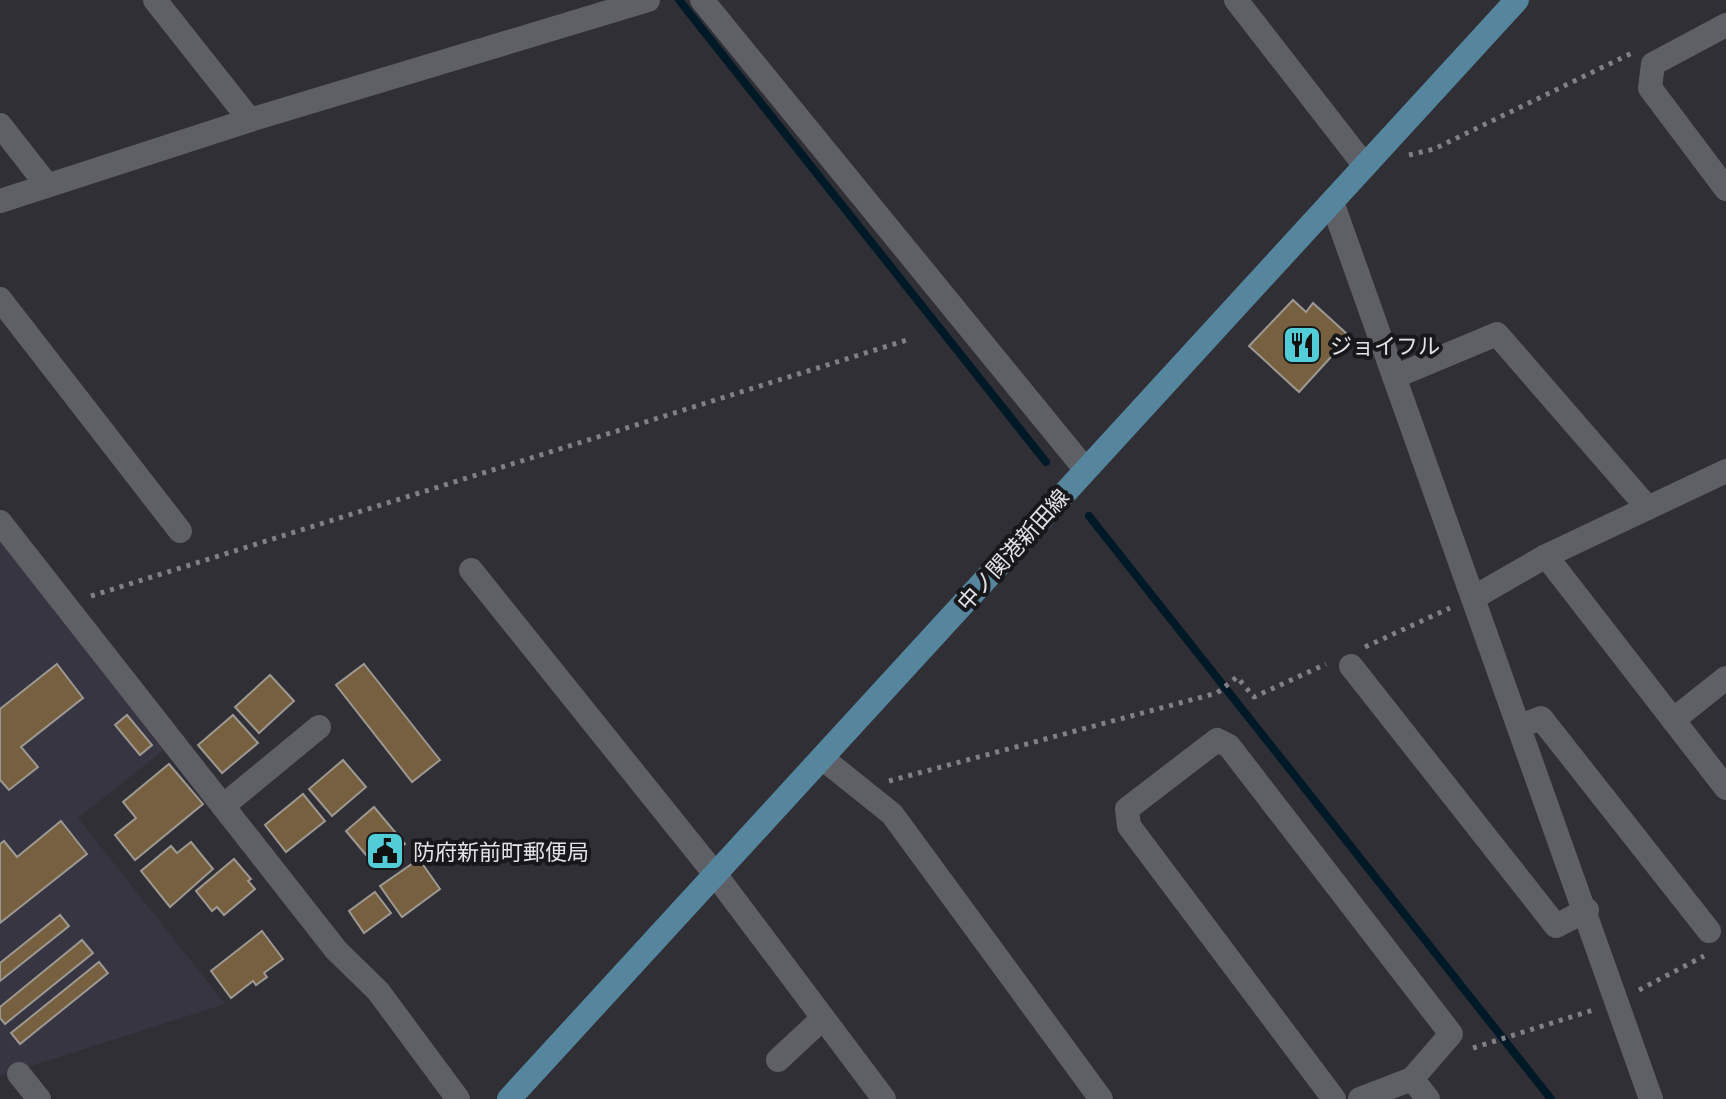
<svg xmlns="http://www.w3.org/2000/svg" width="1726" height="1099" font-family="'Open Sans','Noto Sans JP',sans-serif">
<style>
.built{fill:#363541}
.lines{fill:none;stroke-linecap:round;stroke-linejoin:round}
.stream{stroke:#001927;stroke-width:8}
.building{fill:#76603f;stroke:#9d9892;stroke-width:2}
.path{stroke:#808085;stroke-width:5;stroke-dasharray:4 6;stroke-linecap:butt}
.minor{stroke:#5f5f66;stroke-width:24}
.major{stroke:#55869e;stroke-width:24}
.labels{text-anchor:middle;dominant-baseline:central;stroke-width:8;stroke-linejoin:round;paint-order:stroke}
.poi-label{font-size:22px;fill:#e3e2e6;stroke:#18181a;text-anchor:start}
.street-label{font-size:22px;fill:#e3e2e6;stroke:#18181a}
</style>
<rect width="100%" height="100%" fill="#2f2f35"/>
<path class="built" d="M0 523 173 743 78 818 225 1004 0 1076Z"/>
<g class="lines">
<g class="stream">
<path d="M679 0 1046 462"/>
<path d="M1089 516 1551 1099"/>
</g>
</g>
<g class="building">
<path d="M1293 300 1306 312 1313 303 1346 333 1338 341 1342 345 1299 392 1249 346Z"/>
<path d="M57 664 83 698 21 747 38 767 9 790 0 780V709Z"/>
<path d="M364 664 440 760 412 782 336 685Z"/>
<path d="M270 675 294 701 259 733 235 707Z"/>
<path d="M127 715 152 745 140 755 115 725Z"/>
<path d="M233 715 258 743 222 773 198 745Z"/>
<path d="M343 760 366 787 332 816 309 789Z"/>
<path d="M169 764 203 804 135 860 115 835 136 818 123 802Z"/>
<path d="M303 794 325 821 286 852 265 825Z"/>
<path d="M374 807 405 844 377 868 346 831Z"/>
<path d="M61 821 87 854 0 923V844L4 841 17 857Z"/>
<path d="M191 842 213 869 170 907 141 871 171 846 177 853Z"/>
<path d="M234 859 251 879 248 881 255 889 224 915 217 907 212 911 196 891Z"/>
<path d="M419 859 440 889 402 917 380 886Z"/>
<path d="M375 892 391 913 364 933 349 911Z"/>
<path d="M60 915 69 926 0 981V963Z"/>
<path d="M262 931 283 959 264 973 267 977 256 985 253 981 231 998 211 971Z"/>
<path d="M82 940 93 953 5 1024 0 1018V1007Z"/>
<path d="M99 962 108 973 20 1044 11 1033Z"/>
</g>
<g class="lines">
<g class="path">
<path d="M1409 155 1434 149 1632 53"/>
<path d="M91 596 910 339"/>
<path d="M1365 647 1450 608"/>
<path d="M889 781 1217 693 1237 677 1254 697 1326 664"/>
<path d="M1639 990 1704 956"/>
<path d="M1473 1048 1593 1010"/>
</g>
<g class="minor">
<path d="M155 0 250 120"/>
<path d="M702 0 1085 469"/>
<path d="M1236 0 1365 166"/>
<path d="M1726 25 1653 64 1650 88 1726 189"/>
<path d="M0 125 47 185"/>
<path d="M0 201 250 120 648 0"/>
<path d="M1332 202 1651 1099"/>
<path d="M0 299 180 531"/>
<path d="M1394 377 1497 334 1648 508"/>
<path d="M0 522 336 950 378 991 458 1099"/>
<path d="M1546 556 1726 788"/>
<path d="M471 570 715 874 884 1099"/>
<path d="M1473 598 1546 556 1726 471"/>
<path d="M1351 666 1556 926 1587 910"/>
<path d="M1673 720 1726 678"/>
<path d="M1520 726 1541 718 1709 931"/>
<path d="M822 758 892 814 1101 1099"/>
<path d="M223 806 319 727"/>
<path d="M778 1060 822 1019"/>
<path d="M19 1074 39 1099"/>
<path d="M1334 1099 1129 826 1127 809 1217 740 1229 746 1451 1034 1412 1079"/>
<path d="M1360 1099 1412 1079 1428 1099"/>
</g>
<path class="major" d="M509 1099 1517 0"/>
</g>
<defs>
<g id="restaurant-square" transform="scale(2)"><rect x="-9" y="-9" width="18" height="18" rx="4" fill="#52ccd6" stroke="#18181a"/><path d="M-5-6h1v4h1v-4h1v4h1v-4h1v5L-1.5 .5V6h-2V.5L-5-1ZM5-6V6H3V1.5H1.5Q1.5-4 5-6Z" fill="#111"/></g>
<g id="civic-square" transform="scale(2)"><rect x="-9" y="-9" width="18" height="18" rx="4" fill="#52ccd6" stroke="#18181a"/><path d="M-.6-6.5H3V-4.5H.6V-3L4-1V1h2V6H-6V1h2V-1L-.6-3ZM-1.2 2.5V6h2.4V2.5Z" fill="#111"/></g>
</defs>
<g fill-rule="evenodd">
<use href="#restaurant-square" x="1302" y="345"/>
<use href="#civic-square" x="385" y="851"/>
</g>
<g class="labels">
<g class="poi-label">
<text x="1330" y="345">ジョイフル</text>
<text x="413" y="851">防府新前町郵便局</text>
</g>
<g class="street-label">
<text transform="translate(1012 549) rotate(-48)">中ノ関港新田線</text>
</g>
</g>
</svg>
